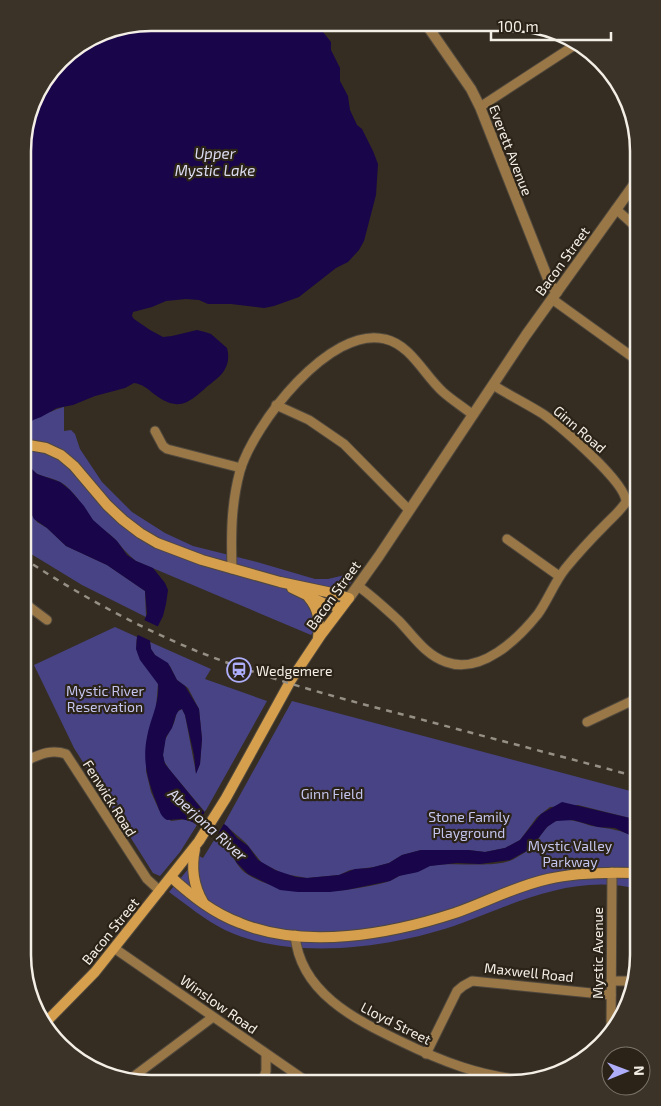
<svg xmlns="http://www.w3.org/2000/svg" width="661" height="1106" font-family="'Exo 2',sans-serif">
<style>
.green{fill:#474385}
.water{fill:#18054a}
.pier{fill:#352d21}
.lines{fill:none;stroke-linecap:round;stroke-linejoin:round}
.minor-casing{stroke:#50483d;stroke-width:11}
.tertiary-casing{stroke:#50483d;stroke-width:12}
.secondary-casing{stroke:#50483d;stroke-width:12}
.minor{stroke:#997747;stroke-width:9}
.tertiary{stroke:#997747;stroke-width:10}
.secondary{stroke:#d69f4e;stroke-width:10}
.rail{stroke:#958f85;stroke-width:2.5;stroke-dasharray:6 6;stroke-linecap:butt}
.labels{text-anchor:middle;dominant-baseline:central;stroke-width:4.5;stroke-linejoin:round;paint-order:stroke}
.street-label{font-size:14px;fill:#f3eee6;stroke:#2b2318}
.poi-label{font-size:14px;fill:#f3eee6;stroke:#2b2318;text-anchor:start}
.park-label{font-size:14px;fill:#c4c5ee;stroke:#2b2318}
.water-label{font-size:15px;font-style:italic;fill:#dbdcf1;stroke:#2b2318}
.rim{fill:none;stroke:#f3eee6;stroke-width:2.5}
</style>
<rect width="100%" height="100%" fill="#352d21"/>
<g class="green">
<path d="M64 407V431L71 430 75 434 80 449 102 482 132 512 165 533 193 546 257 562 315 579H328L345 575 353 580 311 635 136 561C127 554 122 547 115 539 108 532 98 527 92 519 86 511 81 502 74 494 70 490 65 484 60 482 51 477 39 477 32 470 26 463 24 429 30 422 32 419 59 408 64 407Z"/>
<path d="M23 496 31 514 37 522 47 528 66 546 107 565 145 591 146 617 82 585 23 549Z"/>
<path d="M115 627 137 637C133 662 150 666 158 684L156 708 147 738 146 771 151 792 159 810 171 821 187 819 197 825 180 852 160 876 153 873 74 748 34 665Z"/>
<path d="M150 642 211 669 205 679 267 701 205 812 169 769 164 761 163 755 165 740 174 723 177 712 182 709 185 715 196 773 200 764 202 739 199 709 188 688 177 680 170 666 155 655 151 649Z"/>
<path d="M292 701 638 793V820L578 805 550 807 537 817 520 840 505 848 485 852 468 850H421L402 855 389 863 374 867 350 870 339 875 307 878 284 874 262 863 246 843 224 824Z"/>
<path d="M560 820C572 819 581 823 592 826 610 829 621 829 638 839V889C579 874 524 899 470 920 401 947 294 963 225 930 205 920 187 905 169 892L199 856 203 858 216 837C232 847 233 865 247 874 286 899 345 893 387 882 393 880 398 876 404 874 409 873 414 873 419 871 423 870 426 867 429 866 453 861 491 869 512 860 519 856 529 851 534 845 542 835 546 823 560 820Z"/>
</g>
<path class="water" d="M151 23 321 24 323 32 331 42V50L340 68V81L348 96 350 110 357 125 362 129 373 151 378 164 376 195 364 241 359 250 348 262 336 268 299 297 274 306 264 308 231 304H208L199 300 186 299 166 301 152 307 133 312 132 316 134 319 150 330 163 337 172 336 197 330 205 332 211 334 227 348C231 362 225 373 214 381 192 398 183 416 154 394 148 389 142 384 134 383L125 388 95 396 73 405 57 408 41 417 33 420 28 426 25 451 32 469 37 474 60 482 70 490 84 506 93 520 117 541 127 555 136 561 153 568 165 583 168 590 166 604 163 616 150 642 151 649 155 655 168 663 177 680 185 686 199 709 202 739 200 764 196 774 194 755 185 715 182 709 179 710 176 715 172 728 166 737 163 755 165 764 204 812 227 826 237 838 248 846 258 860 275 870 296 877 307 878 339 875 355 869 370 868 389 863 402 855 421 850H468L485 852 505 848 520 840 541 814 562 802 638 820V839L615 828 598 827 573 820 556 821 547 827 530 849 510 860 480 864 457 863 430 866 418 872 399 876 390 881 346 890 330 892H298L280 890 248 874 237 863 228 847 222 840 193 822 182 819 167 820C160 816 160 811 157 804 148 781 142 762 147 737 150 719 160 703 158 684L140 660 136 649 137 637 147 614 145 591 107 565 66 546 47 528 34 519 23 496 24 134 36 94 66 55 102 32Z"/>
<g class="pier">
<path d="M142 619 159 627 153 642 136 634Z"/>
<path d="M206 810 225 822 215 839 196 827Z"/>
</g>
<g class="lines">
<g class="minor-casing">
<g id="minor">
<path d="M480 107 575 45"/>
<path d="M616 209 638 229"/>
<path d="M552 299 638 361"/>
<path d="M276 405 309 420 344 444 409 510"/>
<path d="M155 431 163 446 167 449 241 468"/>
<path d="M507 539 559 576"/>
<path d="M232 569C231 535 231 504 240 471 254 424 330 325 385 339 411 345 424 375 443 392 452 400 463 407 473 415"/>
<path d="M358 586C372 596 385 608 398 620 413 635 425 655 446 662 481 675 518 639 538 614 548 600 554 583 565 569 578 553 592 538 606 524 613 517 621 510 626 502 626 482 560 426 543 414 527 404 509 395 493 385"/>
<path d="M23 602 47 620"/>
<path d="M587 722 638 698"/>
<path d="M23 762C37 756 50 748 66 754L147 879 160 891"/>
<path d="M295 935C300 992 354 1019 400 1041 441 1061 481 1077 527 1080"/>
<path d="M114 948 309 1083"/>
<path d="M611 981H632"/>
<path d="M611 1034 612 872"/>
<path d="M426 1054 457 991 463 986 472 981 611 995"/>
<path d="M129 1080 213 1017"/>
<path d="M262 1083 266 1071V1054"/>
<path d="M280 1083 296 1081 307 1083"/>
</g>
</g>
<g class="tertiary-casing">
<g id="tertiary">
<path d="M426 24 471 89 480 107 550 284 557 292"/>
<path d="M349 598 379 556 526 335 638 179"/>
</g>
</g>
<g class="secondary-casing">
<g id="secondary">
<path d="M23 444 46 448 61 455 74 466 107 505 123 520 140 533 157 543 202 560 280 582 332 593 349 598 321 635 291 680 226 798 199 841 95 972 46 1022"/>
<path d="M292 588 323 603 341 608"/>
<path d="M309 598C319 609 320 624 318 638"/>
<path d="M195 849C191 868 193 885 203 902"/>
<path d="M171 877C192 896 213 913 240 923 305 950 391 934 455 913 486 902 516 886 548 879 577 872 608 872 638 873"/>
</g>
</g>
<use href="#minor" class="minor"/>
<use href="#tertiary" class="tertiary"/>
<use href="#secondary" class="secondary"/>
<path class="rail" d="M23 558C79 595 138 627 199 652 270 680 342 699 416 718 490 738 564 757 638 777"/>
</g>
<defs>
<g id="station-ring" transform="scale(1.25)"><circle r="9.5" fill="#2b2318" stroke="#aeaefa" stroke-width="1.5"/><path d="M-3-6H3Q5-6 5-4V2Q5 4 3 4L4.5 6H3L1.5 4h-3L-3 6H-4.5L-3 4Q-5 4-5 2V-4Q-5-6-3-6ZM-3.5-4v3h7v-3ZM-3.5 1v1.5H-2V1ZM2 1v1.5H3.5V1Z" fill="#aeaefa"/></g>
</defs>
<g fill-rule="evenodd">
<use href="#station-ring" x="239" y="670"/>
</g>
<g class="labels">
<g class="street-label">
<text transform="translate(511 150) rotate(69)">Everett Avenue</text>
<text transform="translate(562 261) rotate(-54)">Bacon Street</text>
<text transform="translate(580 429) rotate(41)">Ginn Road</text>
<text transform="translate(333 595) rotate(-54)">Bacon Street</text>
<text transform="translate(110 798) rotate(58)">Fenwick Road</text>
<text transform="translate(110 931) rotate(-51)">Bacon Street</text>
<text transform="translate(597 953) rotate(-90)">Mystic Avenue</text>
<text transform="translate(529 972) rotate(6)">Maxwell Road</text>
<text transform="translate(219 1004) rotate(35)">Winslow Road</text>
<text transform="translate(396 1023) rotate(27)">Lloyd Street</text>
</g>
<g class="poi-label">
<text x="256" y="670">Wedgemere</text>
</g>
<g class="park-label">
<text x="105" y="690">Mystic River<tspan x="105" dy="16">Reservation</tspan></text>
<text x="332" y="793">Ginn Field</text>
<text x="469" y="816">Stone Family<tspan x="469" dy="16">Playground</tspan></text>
<text x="570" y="845">Mystic Valley<tspan x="570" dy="16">Parkway</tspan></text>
</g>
<g class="water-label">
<text x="215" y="153">Upper<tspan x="215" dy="17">Mystic Lake</tspan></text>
<text transform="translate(208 824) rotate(42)">Aberjona River</text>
</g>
</g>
<path d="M0 0H661V1106H0ZM151 31H510A120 120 0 0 1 630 151V955A120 120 0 0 1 510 1075H151A120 120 0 0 1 31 955V151A120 120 0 0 1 151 31Z" fill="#3b3328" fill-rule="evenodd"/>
<path class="rim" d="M151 31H510A120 120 0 0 1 630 151V955A120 120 0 0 1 510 1075H151A120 120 0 0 1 31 955V151A120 120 0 0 1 151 31Z"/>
<g transform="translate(626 1071) rotate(89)"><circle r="24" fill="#2b2318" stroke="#7b746a"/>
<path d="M0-4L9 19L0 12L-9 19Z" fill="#aeaefa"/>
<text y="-8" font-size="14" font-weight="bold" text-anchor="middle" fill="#f3eee6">N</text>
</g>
<path d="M491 32v8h120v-8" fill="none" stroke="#f3eee6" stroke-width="2.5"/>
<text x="498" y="32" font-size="15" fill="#f3eee6" stroke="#2b2318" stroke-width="4" paint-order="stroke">100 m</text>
</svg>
